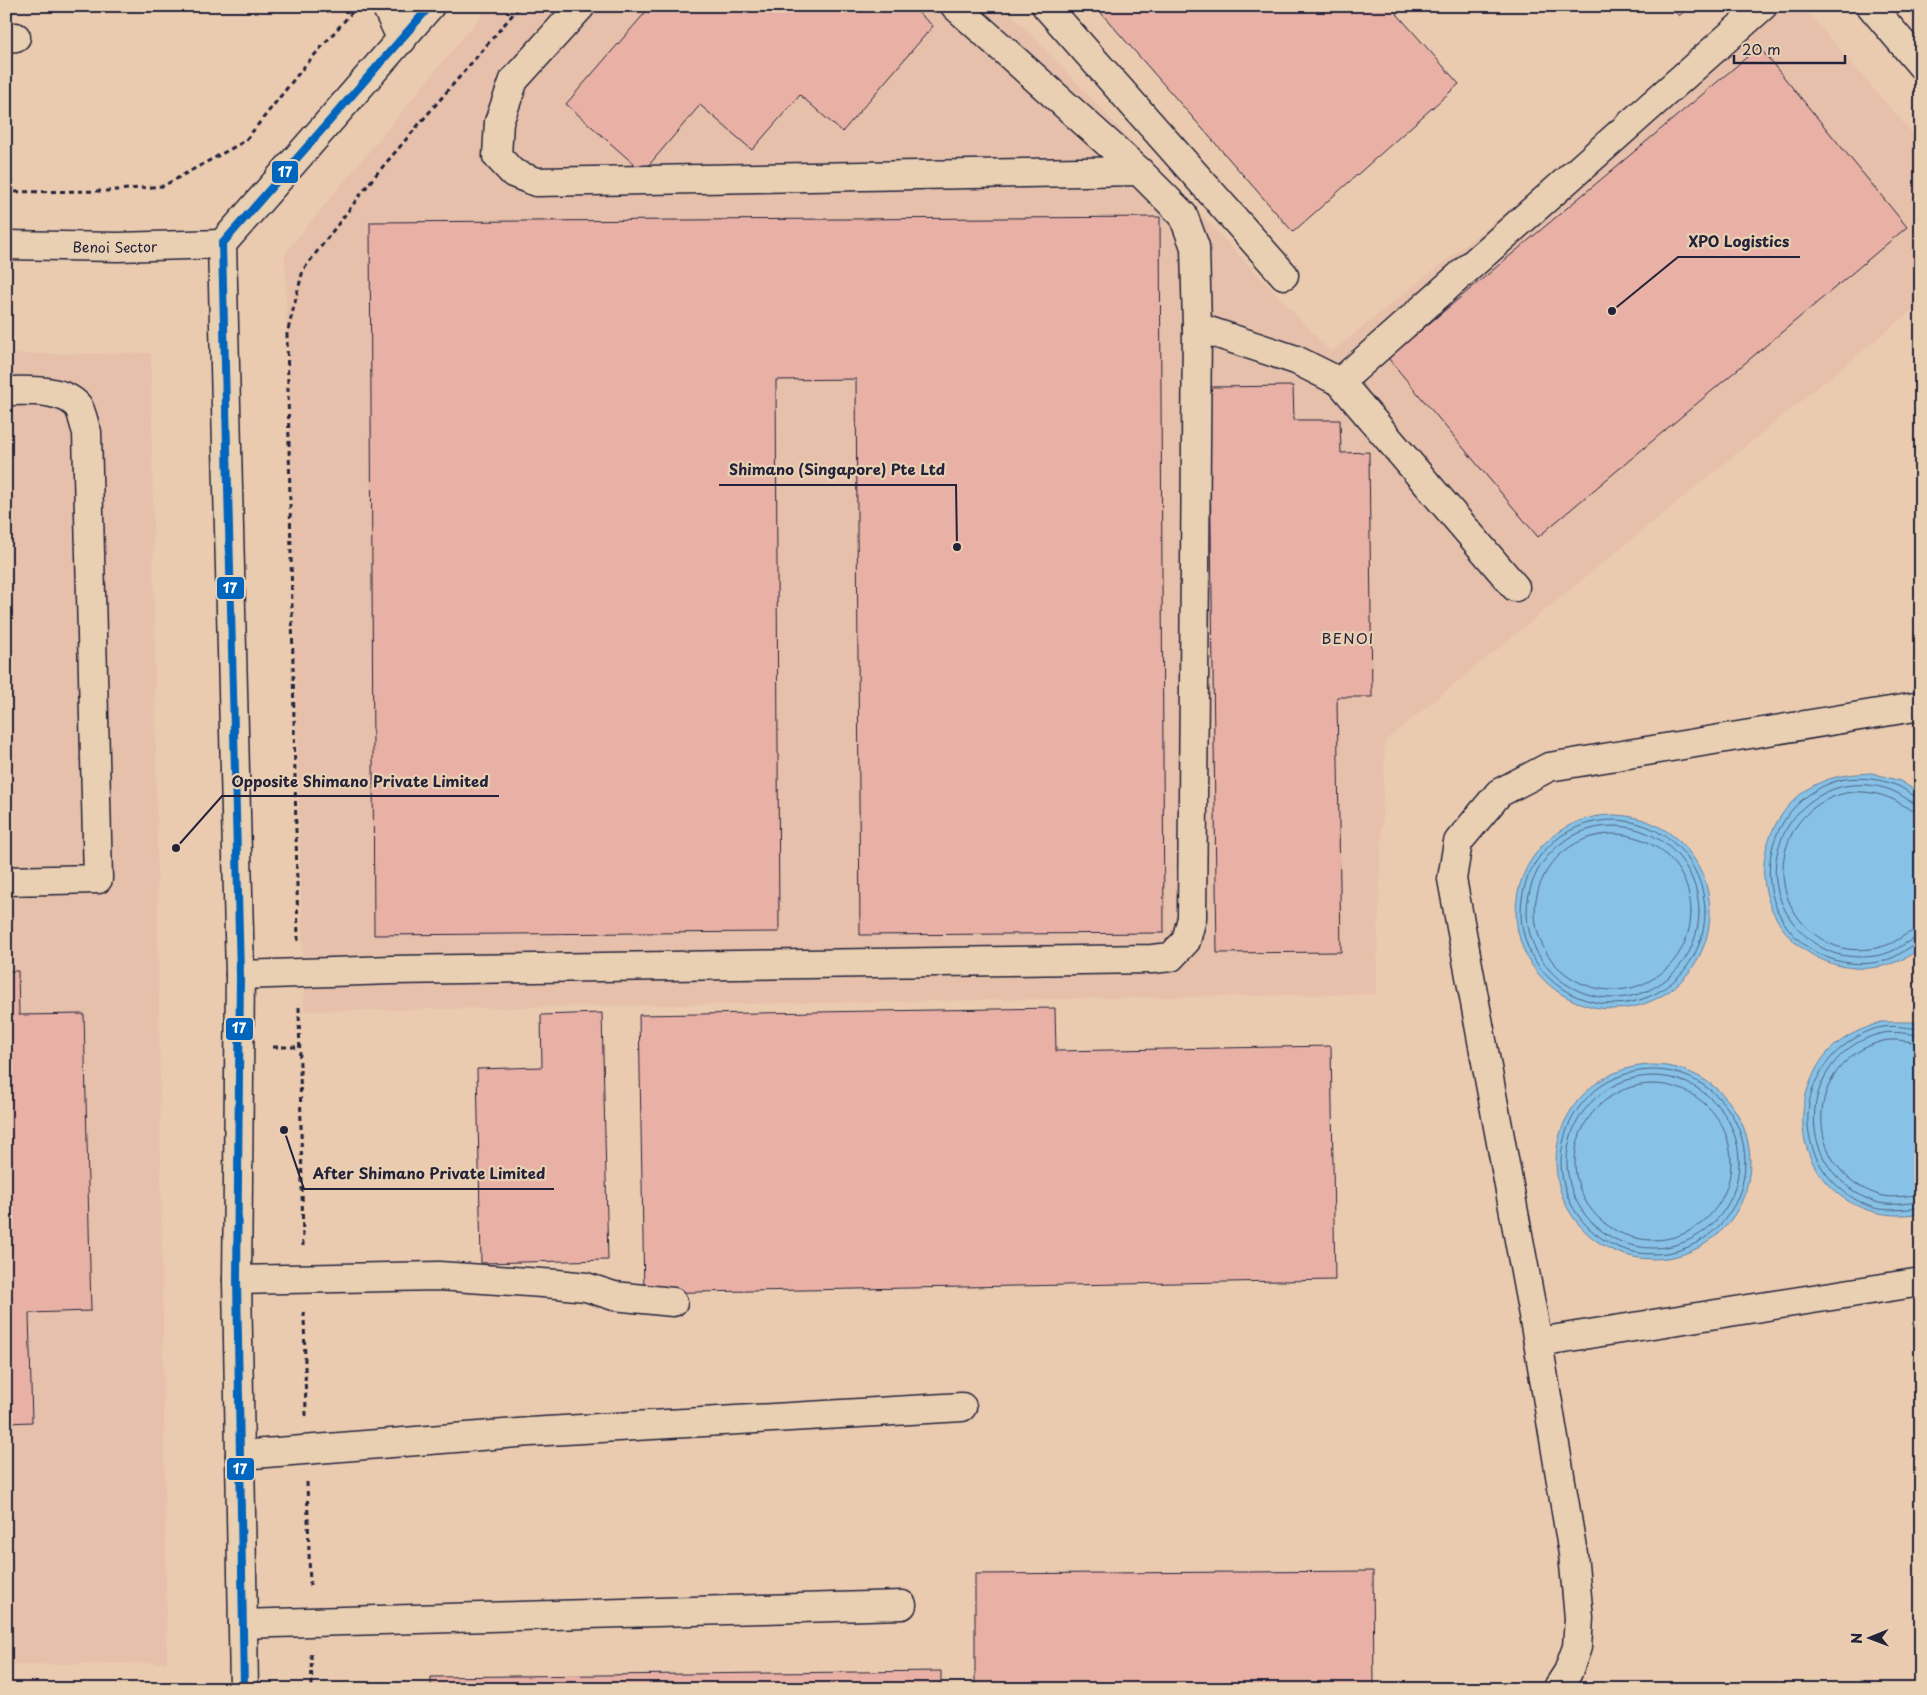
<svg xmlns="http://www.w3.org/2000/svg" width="1927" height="1695" font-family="'Playpen Sans',sans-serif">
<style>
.built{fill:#e6c0ab}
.water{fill:#87c1e6;stroke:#5f81a2}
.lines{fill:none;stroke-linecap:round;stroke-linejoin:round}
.shore{stroke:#4a627f;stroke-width:1}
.building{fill:#e9b1a6;stroke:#22223b}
.minor-casing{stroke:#22223b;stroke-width:31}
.path{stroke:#22223b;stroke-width:3;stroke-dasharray:5 4;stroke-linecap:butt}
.minor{stroke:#ead0b2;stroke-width:28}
.bus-1-casing{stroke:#ead0b2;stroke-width:11}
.bus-1{stroke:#0065bd;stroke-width:8}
.labels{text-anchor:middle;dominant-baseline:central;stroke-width:4.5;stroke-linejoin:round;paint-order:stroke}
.street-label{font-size:14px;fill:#22223b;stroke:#ead0b2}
.neighbourhood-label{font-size:15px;letter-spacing:1px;fill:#22223b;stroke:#ead0b2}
.leader{fill:none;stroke:#22223b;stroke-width:2}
.callout-dot{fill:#22223b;stroke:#ead0b2;stroke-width:2}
.callout-label{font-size:15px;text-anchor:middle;font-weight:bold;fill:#22223b;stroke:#ead0b2;stroke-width:4.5;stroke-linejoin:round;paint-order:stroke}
.line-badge{stroke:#ead0b2;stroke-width:2}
.badge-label{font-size:14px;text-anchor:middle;font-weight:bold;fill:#fff}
</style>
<rect width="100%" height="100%" fill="#ebcbb0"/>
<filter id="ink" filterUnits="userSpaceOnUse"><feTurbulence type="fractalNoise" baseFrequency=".02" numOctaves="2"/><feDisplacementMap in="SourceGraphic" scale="10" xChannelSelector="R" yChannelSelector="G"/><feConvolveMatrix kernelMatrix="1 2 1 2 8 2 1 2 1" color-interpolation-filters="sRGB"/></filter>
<g filter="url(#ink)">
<g class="built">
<path d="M489 6H1004L1331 352 1764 6H1802L1921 143V303L1385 741 1376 994 304 1011 285 253Z"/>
<path d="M151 353 167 1663 6 1665V354Z"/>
</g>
<g class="water">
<path d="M1872 773 1900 781 1921 794V947C1903 963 1877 970 1854 968 1778 961 1737 876 1783 813 1791 802 1803 790 1817 784 1835 775 1852 774 1872 773Z"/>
<circle cx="1613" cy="912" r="97"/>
<path d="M1881 1022H1911L1921 1024V1213C1845 1228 1784 1161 1808 1088 1813 1074 1820 1059 1831 1049 1846 1035 1862 1029 1881 1022Z"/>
<circle cx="1653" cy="1162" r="97"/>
</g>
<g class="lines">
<g class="shore">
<path d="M1921 798C1912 797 1906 789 1898 786 1881 779 1863 777 1845 779 1832 781 1818 788 1807 796 1746 842 1761 941 1838 961 1854 965 1878 965 1894 957 1902 953 1911 945 1921 944"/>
<path d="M1921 805C1912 804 1905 797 1897 793 1882 785 1862 783 1845 786 1833 788 1821 794 1811 801 1765 836 1763 901 1808 938 1817 946 1830 953 1841 955 1857 958 1875 958 1890 952 1901 948 1909 938 1921 938"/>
<path d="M1921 812C1910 812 1903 804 1894 800 1880 793 1861 790 1846 793 1780 807 1761 890 1812 932 1820 939 1831 945 1842 948 1856 951 1873 950 1887 945 1899 941 1907 930 1921 930"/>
<circle cx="1613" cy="912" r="92"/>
<circle cx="1613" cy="912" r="86"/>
<circle cx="1613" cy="912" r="78"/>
<path d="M1921 1029C1908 1028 1895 1025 1883 1027 1869 1029 1856 1037 1845 1045 1797 1081 1795 1152 1842 1190 1852 1198 1866 1207 1879 1209 1894 1211 1906 1209 1921 1208"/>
<path d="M1921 1035C1908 1034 1895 1031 1883 1033 1812 1048 1790 1140 1846 1185 1855 1193 1867 1200 1879 1203 1893 1206 1907 1203 1921 1202"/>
<path d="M1921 1043C1908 1042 1895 1038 1883 1041 1803 1062 1801 1170 1879 1195 1893 1199 1907 1195 1921 1195"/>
<circle cx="1653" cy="1162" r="92"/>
<circle cx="1653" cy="1162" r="86"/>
<circle cx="1653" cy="1162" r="78"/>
</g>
</g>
<g class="building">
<path d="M651 6H911L933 26 842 132 800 95 752 150 700 105 643 172 566 104Z"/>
<path d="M1095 6H1390L1459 84 1293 232Z"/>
<path d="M1670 6H1690L1679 16Z"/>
<path d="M1759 47 1907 227 1538 537 1388 358Z"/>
<path d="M1160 217 1164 933 860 935 856 379 776 380 779 932 374 935 370 222Z"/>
<path d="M1293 386 1294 420H1340L1341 453 1369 452 1372 697H1337L1341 952 1217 953 1209 387Z"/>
<path d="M6 971H18L19 1015 84 1014 91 1311 29 1313 32 1422 6 1423Z"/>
<path d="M1055 1008 1056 1051 1331 1046 1335 1280 644 1293 639 1015Z"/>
<path d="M602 1013 608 1260 481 1263 477 1069 542 1067 541 1015Z"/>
<path d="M1373 1571 1374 1689H975V1574Z"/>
<path d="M941 1671V1689H431V1677Z"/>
</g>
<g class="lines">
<g class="minor-casing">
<g id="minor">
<path d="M386 6 402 40"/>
<path d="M581 6 514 80 499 122 497 156 513 173 536 182 1139 171"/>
<path d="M1046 6 1284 275"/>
<path d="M1871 6 1921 65"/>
<path d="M6 38 16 37"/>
<path id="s1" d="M6 245 117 247 222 244"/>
<path d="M1197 327 1296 360 1340 382 1515 587"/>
<path d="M1340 382 1763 6"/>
<path d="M6 391C28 391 62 388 78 406 82 412 84 425 87 432L98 879 6 881"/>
<path d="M240 975 392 970 1152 959 1171 957 1186 941 1192 918 1197 327 1195 247 1183 215 1139 171 955 6"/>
<path d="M237 1280 439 1276 557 1284 586 1287 614 1296 673 1302"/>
<path d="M1538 1342 1921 1282"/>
<path d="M240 1455 530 1432 962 1407"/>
<path d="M243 1624 902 1605"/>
<path d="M244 1689 237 1280 240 975 222 244 430 6"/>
<path d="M1557 1689 1568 1672 1577 1647 1579 1618 1573 1554 1538 1342 1452 879 1458 842 1499 793 1549 767 1921 706"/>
</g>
</g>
<g class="path">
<path d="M6 192 106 191 163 186 245 141 303 68 353 11"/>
<path d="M298 941 287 334 303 270 374 177 520 6"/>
<path d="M299 1007 303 1246"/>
<path d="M273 1047H300"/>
<path d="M304 1312 306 1416"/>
<path d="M307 1482 310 1588"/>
<path d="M311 1654 312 1689"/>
</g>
<use href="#minor" class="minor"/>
<g class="bus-1-casing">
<path id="bus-1" d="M244 1689 237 1280 240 975 222 244 430 6"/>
</g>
<use href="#bus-1" class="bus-1"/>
</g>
</g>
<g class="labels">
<g class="street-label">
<text stroke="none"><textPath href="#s1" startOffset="109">Benoi Sector</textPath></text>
</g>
<g class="neighbourhood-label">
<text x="1348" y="637">BENOI</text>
</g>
</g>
<path class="leader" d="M1612 311L1678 257H1800M957 547L956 485H719M176 848L222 796H499M284 1130L304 1189H554"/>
<g class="callout-dot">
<circle cx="1612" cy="311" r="5"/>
<circle cx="957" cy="547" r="5"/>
<circle cx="176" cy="848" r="5"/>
<circle cx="284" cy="1130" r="5"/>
</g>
<g class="callout-label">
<text x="1739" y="247">XPO Logistics</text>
<text x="837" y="475">Shimano (Singapore) Pte Ltd</text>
<text x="360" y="787">Opposite Shimano Private Limited</text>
<text x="429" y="1179">After Shimano Private Limited</text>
</g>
<g class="line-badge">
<rect x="271" y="160" width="28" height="24" rx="5" fill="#0065bd"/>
<rect x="216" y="576" width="29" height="24" rx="5" fill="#0065bd"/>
<rect x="225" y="1017" width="29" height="24" rx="5" fill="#0065bd"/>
<rect x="226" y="1457" width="29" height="24" rx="5" fill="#0065bd"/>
</g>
<g class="badge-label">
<text x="285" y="177">17</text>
<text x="230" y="593">17</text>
<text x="239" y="1033">17</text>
<text x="240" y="1474">17</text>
</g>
<rect width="1927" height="1695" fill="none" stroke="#ead0b2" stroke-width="25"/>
<rect x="12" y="12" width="1902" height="1670" fill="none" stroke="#22223b" stroke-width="2" filter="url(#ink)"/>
<g transform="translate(1870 1638) rotate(269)" stroke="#ead0b2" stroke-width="4" paint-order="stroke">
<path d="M0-4L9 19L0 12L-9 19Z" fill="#22223b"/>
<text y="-8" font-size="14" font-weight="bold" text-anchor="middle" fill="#22223b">N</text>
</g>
<path d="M1734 55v8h111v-8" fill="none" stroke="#22223b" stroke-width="2.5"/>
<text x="1742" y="55" font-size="15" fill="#22223b" stroke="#ead0b2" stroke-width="4" paint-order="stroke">20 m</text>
</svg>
